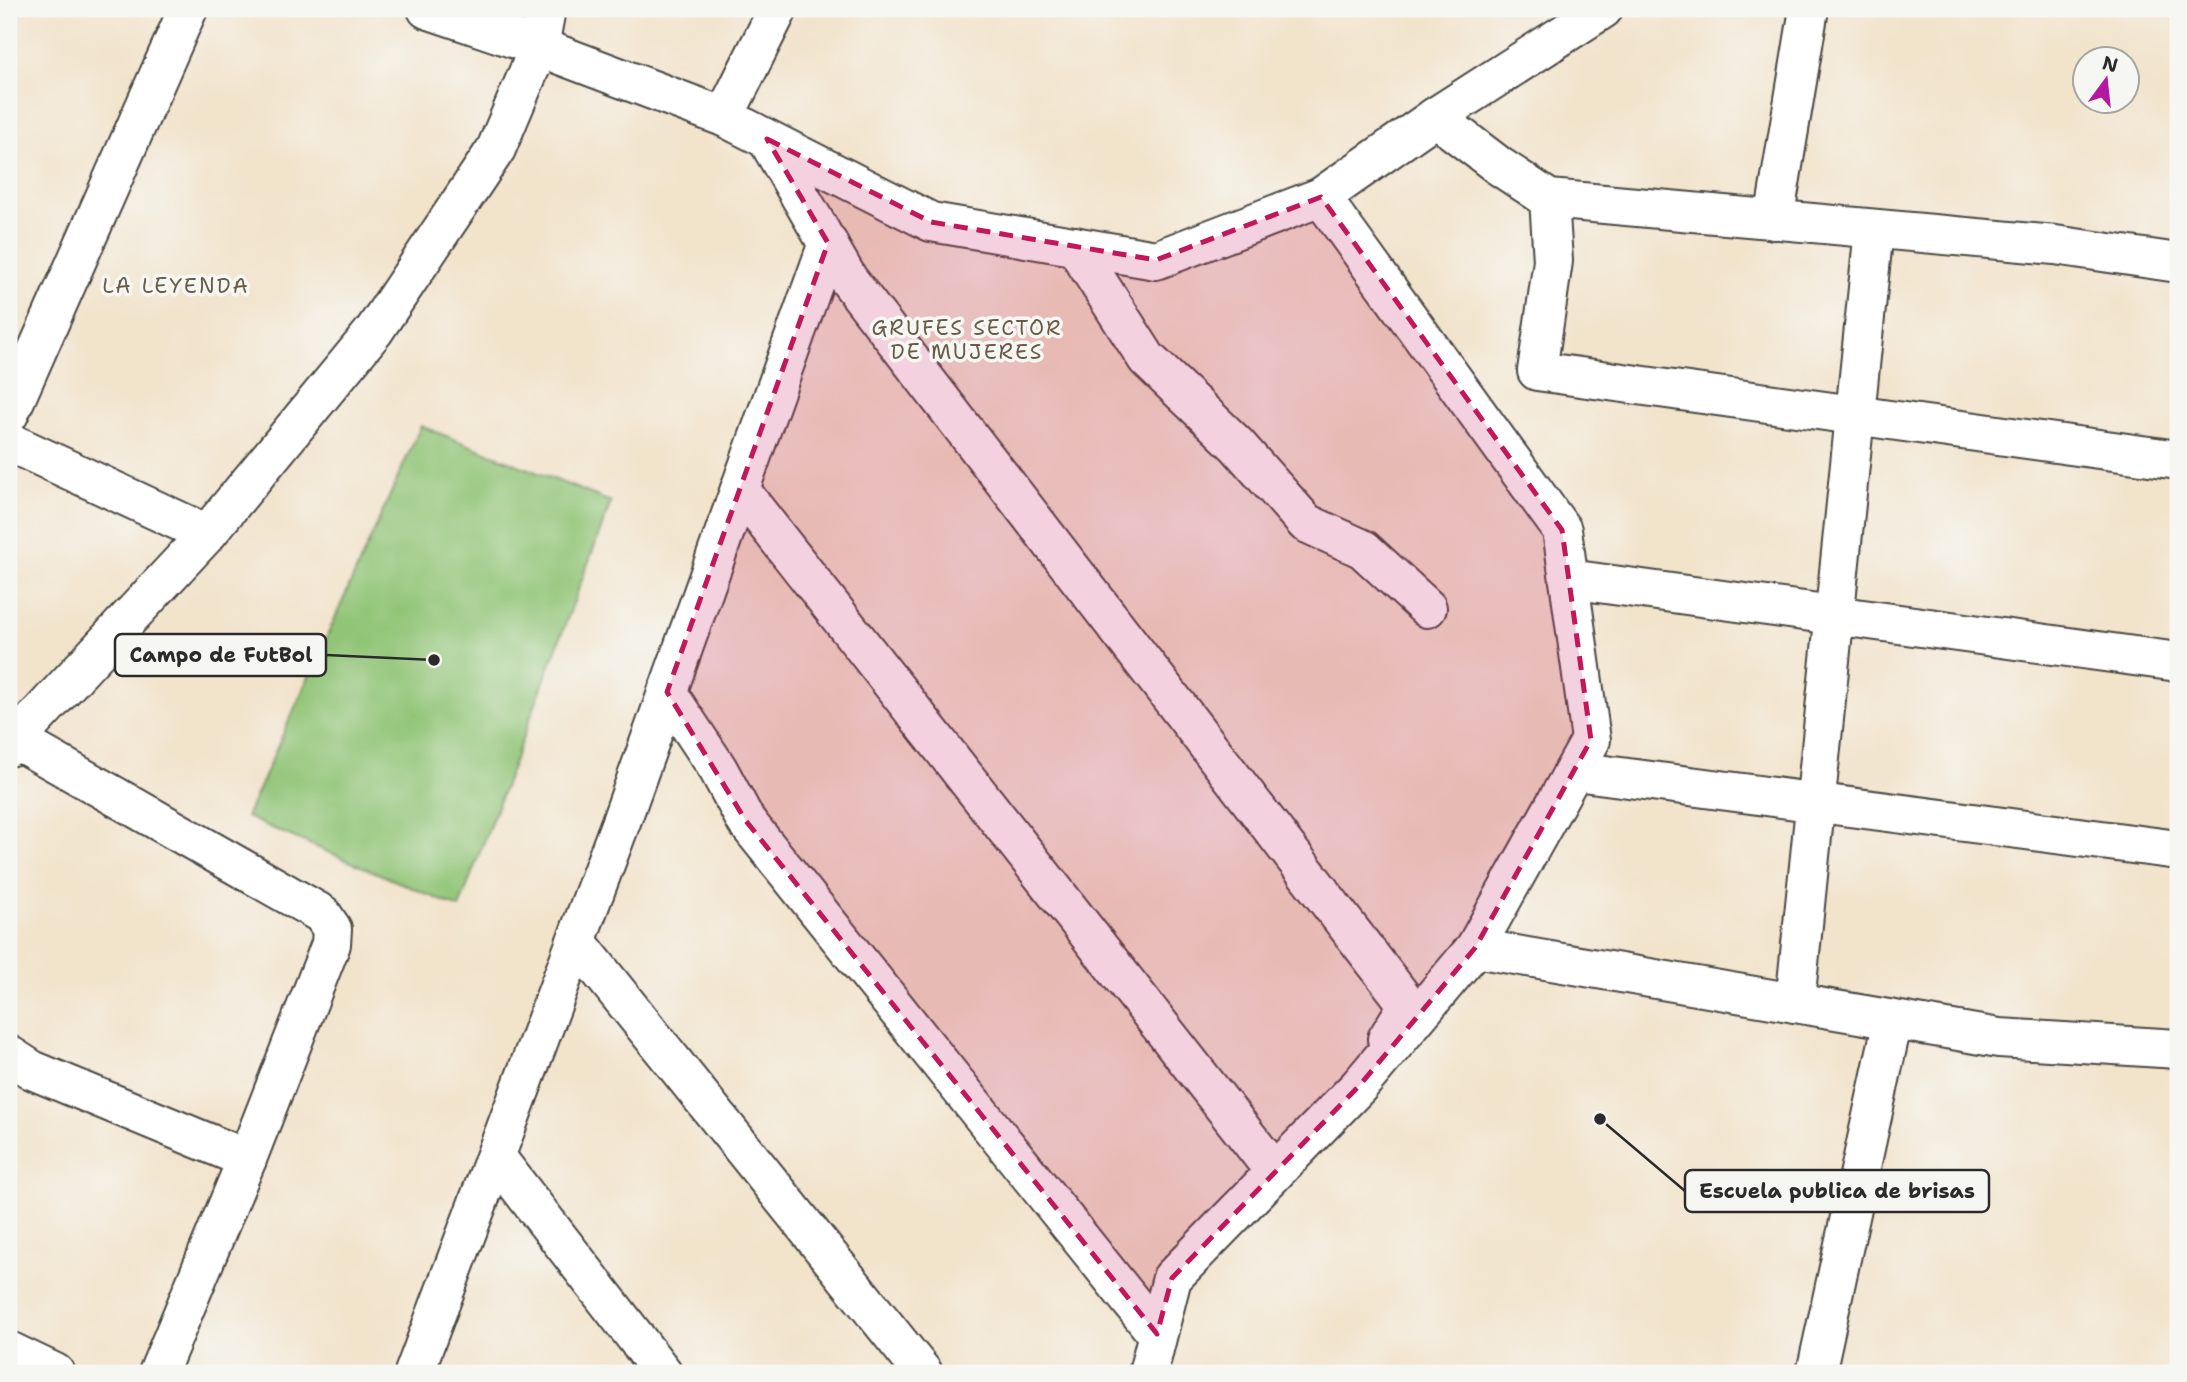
<svg xmlns="http://www.w3.org/2000/svg" width="2187" height="1382" font-family="'Shantell Sans',sans-serif">
<style>
.park{fill:#90c476;stroke:#5e7850;stroke-width:2}
.lines{fill:none;stroke-linecap:round;stroke-linejoin:round}
.minor-casing{stroke:#494743;stroke-width:42}
.major-casing{stroke:#494743;stroke-width:42}
.minor{stroke:#fff;stroke-width:38}
.major{stroke:#fff;stroke-width:38}
.marked{fill:#c2185b;fill-opacity:0.2;stroke:#c2185b;stroke-width:5;stroke-dasharray:14 9;stroke-linejoin:round}
.labels{text-anchor:middle;dominant-baseline:central;stroke-width:7;stroke-linejoin:round;paint-order:stroke}
.neighbourhood-label{font-size:21px;letter-spacing:2px;fill:#6a5c4b;stroke:#f6f6f2}
.leader{fill:none;stroke:#2b2b2b;stroke-width:2.5}
.callout-dot{fill:#2b2b2b;stroke:#f6f6f2;stroke-width:2.5}
.callout{fill:#f6f6f2;stroke:#2b2b2b;stroke-width:2.5}
.callout-label{font-size:21px;text-anchor:middle;font-weight:bold;fill:#2b2b2b}
</style>
<rect width="100%" height="100%" fill="#f6f6f2"/>
<filter id="ink" filterUnits="userSpaceOnUse"><feTurbulence type="fractalNoise" baseFrequency=".0143" numOctaves="2"/><feDisplacementMap in="SourceGraphic" scale="14" xChannelSelector="R" yChannelSelector="G"/><feConvolveMatrix kernelMatrix="1 2 1 2 8 2 1 2 1" color-interpolation-filters="sRGB"/></filter>
<filter id="wash" filterUnits="userSpaceOnUse"><feTurbulence type="fractalNoise" baseFrequency=".00686" numOctaves="4" result="noise"/><feDisplacementMap in="SourceGraphic" scale="28" xChannelSelector="R" yChannelSelector="G"/><feGaussianBlur stdDeviation="1.57" result="paint"/><feColorMatrix in="noise" values="0 0 0 0 0 0 0 0 0 0 0 0 0 0 0 0 0 1.4 0 .05"/><feComposite in="paint" operator="in"/></filter>
<g filter="url(#wash)">
<rect width="100%" height="100%" fill="#f2e3cb"/>
<path class="park" d="M421 426 611 502 459 908 246 817Z"/>
</g>
<g filter="url(#ink)">
<g class="lines">
<g class="minor-casing">
<g id="minor">
<path d="M427 9 539 47 724 117 931 222 1156 260 1321 197 1435 117 1603 9"/>
<path d="M724 117 778 9"/>
<path d="M1435 117 1499 166 1549 199 2055 245 2178 263"/>
<path d="M767 139 848 279 1408 1005 1387 1039"/>
<path d="M1549 199 1553 261 1537 371 2178 460"/>
<path d="M1774 220 1809 9"/>
<path d="M1075 246 1147 359 1237 445 1306 523 1363 549 1427 608"/>
<path d="M9 414 188 9"/>
<path d="M9 442 207 534"/>
<path d="M740 490 1275 1172"/>
<path d="M1569 579 2178 662"/>
<path d="M667 692 718 769 746 821 1157 1334"/>
<path d="M9 736 322 914 332 929 331 944 247 1159 158 1373"/>
<path d="M1575 771 2178 850"/>
<path d="M576 941 923 1373"/>
<path d="M1475 948 1999 1038 2178 1049"/>
<path d="M1795 1003 1874 229"/>
<path d="M9 1055 32 1070 247 1159"/>
<path d="M496 1157 663 1373"/>
<path d="M9 1351 55 1373"/>
<path d="M414 1373 622 819 828 243"/>
<path d="M1148 1373 1172 1278 1359 1086 1475 948 1591 740 1562 530 1321 197"/>
<path d="M1816 1373 1893 1020"/>
</g>
</g>
<g class="major-casing">
<path id="major" d="M9 747 207 534 374 331 496 149 539 47 546 9"/>
</g>
<use href="#minor" class="minor"/>
<use href="#major" class="major"/>
</g>
</g>
<path class="marked" d="M767 139 931 222 1156 260 1321 197 1562 530 1591 740 1475 948 1359 1086 1172 1278 1157 1334 746 821 667 692 828 243Z"/>
<g class="labels">
<g class="neighbourhood-label">
<text x="176" y="286">LA LEYENDA</text>
<text x="967" y="328">GRUFES SECTOR<tspan x="967" dy="24">DE MUJERES</tspan></text>
</g>
</g>
<path class="leader" d="M434 660L326 655M1600 1119L1685 1191"/>
<g class="callout-dot">
<circle cx="434" cy="660" r="7"/>
<circle cx="1600" cy="1119" r="7"/>
</g>
<g class="callout">
<rect x="115" y="634" width="211" height="42" rx="7"/>
<rect x="1685" y="1170" width="304" height="42" rx="7"/>
</g>
<g class="callout-label">
<text x="221" y="662">Campo de FutBol</text>
<text x="1837" y="1198">Escuela publica de brisas</text>
</g>
<rect width="2187" height="1382" fill="none" stroke="#f6f6f2" stroke-width="35"/>
<g transform="translate(2106 80) rotate(15)"><circle r="33" fill="#f6f6f2" stroke="#a5a5a2" stroke-width="2"/>
<path d="M0-5L12 26L0 18L-12 26Z" fill="#b5179e"/>
<text y="-10" font-size="19" font-weight="bold" text-anchor="middle" fill="#2b2b2b">N</text>
</g>
</svg>
